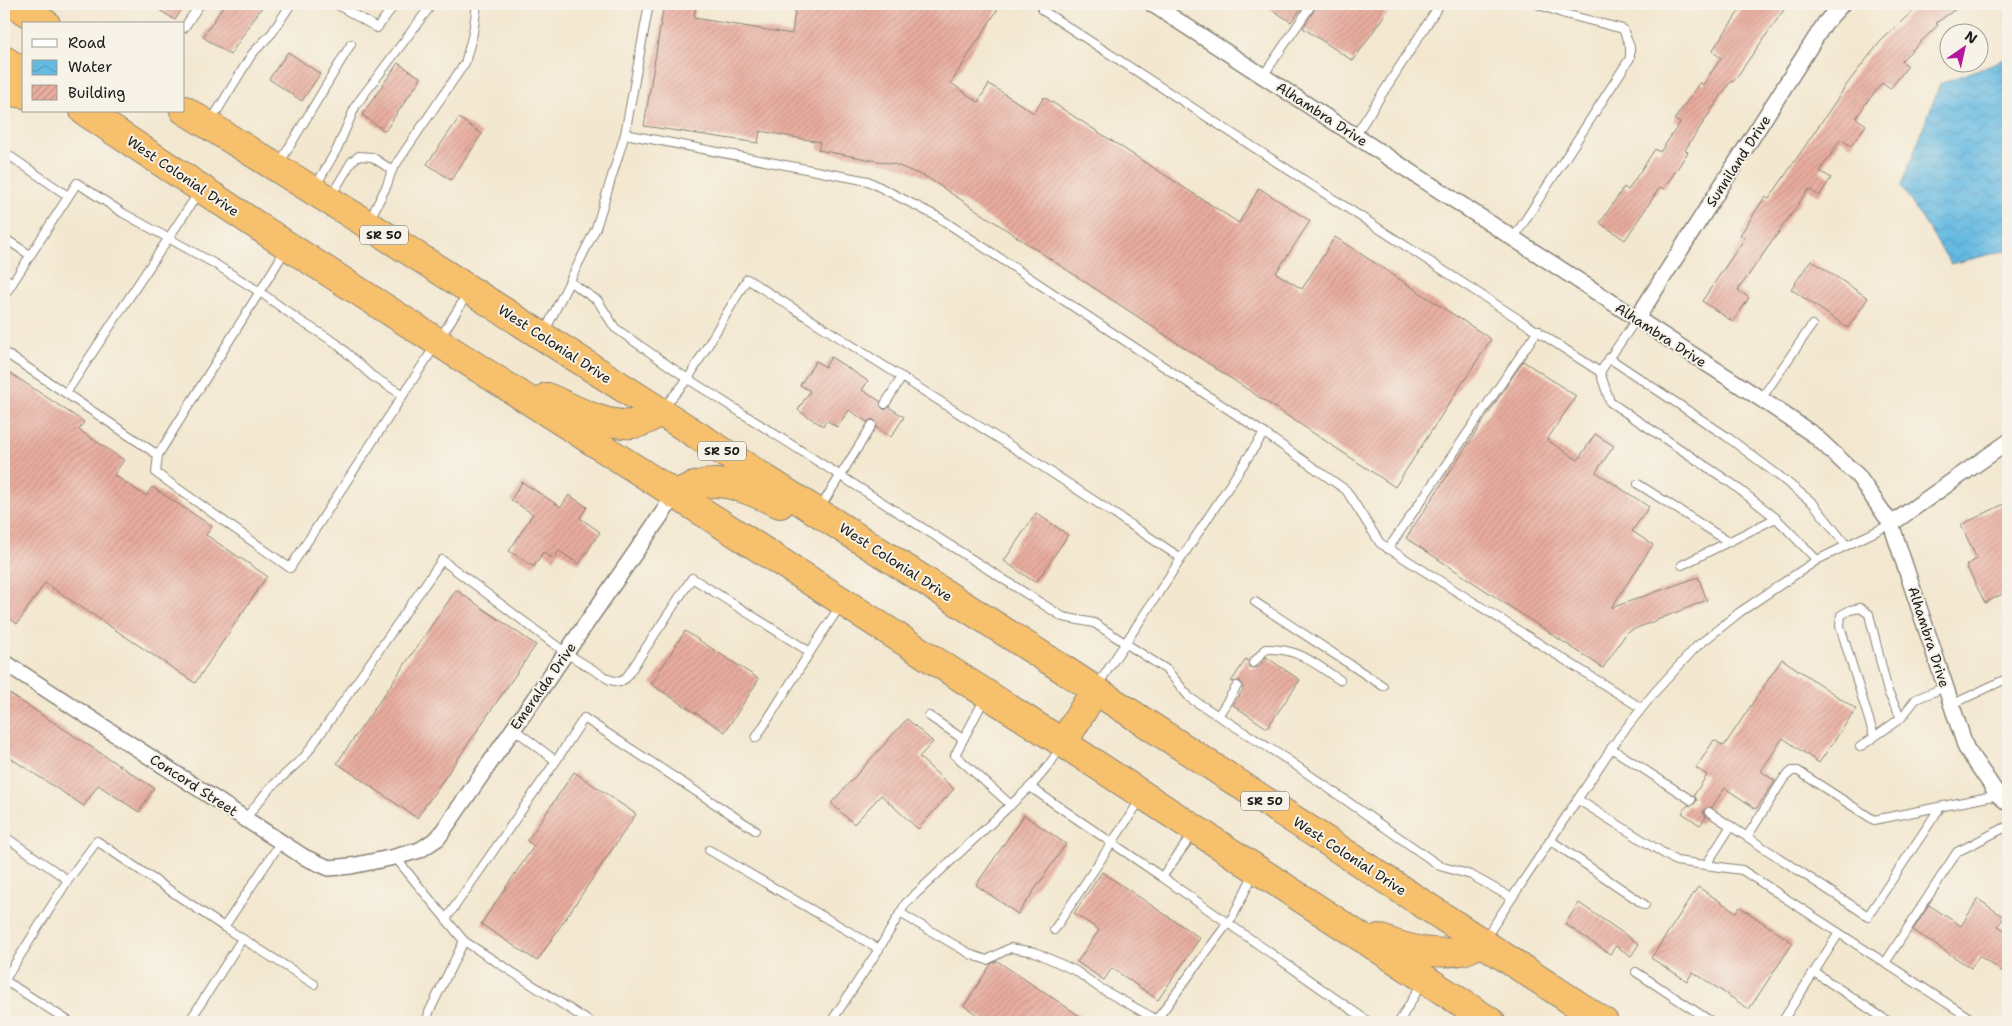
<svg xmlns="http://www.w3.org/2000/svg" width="2012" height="1026" font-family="'Shantell Sans',sans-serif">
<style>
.water{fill:url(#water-waves);stroke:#406b7f}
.building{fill:url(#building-hatch)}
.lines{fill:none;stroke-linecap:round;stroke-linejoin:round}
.lane-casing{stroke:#888276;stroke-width:10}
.street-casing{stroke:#888276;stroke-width:18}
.highway-casing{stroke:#888276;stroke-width:30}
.lane{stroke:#fff;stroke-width:8}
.street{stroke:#fff;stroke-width:15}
.highway{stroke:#f7c06c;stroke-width:28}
.labels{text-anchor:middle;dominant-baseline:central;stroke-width:4;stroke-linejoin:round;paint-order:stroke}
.shield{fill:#f7f3e8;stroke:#5e5c59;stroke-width:1}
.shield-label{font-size:12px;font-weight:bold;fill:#1c1c1c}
.street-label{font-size:14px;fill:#1c1c1c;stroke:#f7f3e8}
</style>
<defs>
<pattern id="water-waves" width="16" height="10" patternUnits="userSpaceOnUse" patternTransform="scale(1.25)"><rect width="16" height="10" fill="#65bae2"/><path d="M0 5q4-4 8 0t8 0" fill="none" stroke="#579fc1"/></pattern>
<pattern id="building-hatch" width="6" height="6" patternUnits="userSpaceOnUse" patternTransform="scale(1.25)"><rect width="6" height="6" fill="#e8ac9e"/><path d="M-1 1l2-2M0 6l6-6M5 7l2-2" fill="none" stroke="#c69388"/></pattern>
</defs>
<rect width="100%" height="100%" fill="#f7f3e8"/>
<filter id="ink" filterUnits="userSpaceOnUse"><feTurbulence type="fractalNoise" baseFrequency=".02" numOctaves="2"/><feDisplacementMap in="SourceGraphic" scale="10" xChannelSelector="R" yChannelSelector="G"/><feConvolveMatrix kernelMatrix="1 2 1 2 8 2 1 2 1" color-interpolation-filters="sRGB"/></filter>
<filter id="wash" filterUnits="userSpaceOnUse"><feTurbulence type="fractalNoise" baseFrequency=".0096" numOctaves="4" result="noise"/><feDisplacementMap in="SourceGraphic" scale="20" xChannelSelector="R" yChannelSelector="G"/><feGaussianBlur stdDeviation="1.12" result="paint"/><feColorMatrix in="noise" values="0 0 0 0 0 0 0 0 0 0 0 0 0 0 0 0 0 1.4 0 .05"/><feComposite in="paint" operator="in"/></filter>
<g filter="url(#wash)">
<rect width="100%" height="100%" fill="#f3e7cf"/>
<path class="water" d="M2008 58V250L1951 264 1901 186 1940 84Z"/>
<g id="blocks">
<g class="building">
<path d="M150 4H185L175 20Z"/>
<path d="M225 4H264L230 55 203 37Z"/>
<path d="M664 4H696L694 18 792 34 796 4H1001L951 83 978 102 989 84 1034 113 1044 97 1239 223 1259 188 1310 221 1276 273 1302 289 1335 237 1491 339 1395 487 928 178 894 164 818 150 820 142 760 131 758 143 644 126Z"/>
<path d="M1264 4H1305L1291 22Z"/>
<path d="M1318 4H1392L1353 61 1303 28Z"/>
<path d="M1744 4H1788L1733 82 1731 81 1685 150 1688 152 1664 189 1660 187 1625 240 1600 223 1624 187 1628 190 1655 149 1660 152 1680 123 1674 120 1700 82 1703 85 1721 58 1712 51Z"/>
<path d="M1920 4H1963L1936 23 1938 25 1901 61 1908 66 1890 89 1882 83 1867 102 1856 118 1866 125 1851 146 1841 139 1820 171 1831 178 1819 196 1809 189 1738 290 1749 298 1733 322 1702 301 1745 238 1740 235 1765 197 1769 199 1850 80 1880 42Z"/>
<path d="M288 52 320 74 302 101 269 79Z"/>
<path d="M398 63 421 78 385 131 362 115Z"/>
<path d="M459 118 482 134 451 180 427 164Z"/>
<path d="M1811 260 1868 298 1848 328 1791 289Z"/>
<path d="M831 357 868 381 862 390 880 401 882 408 885 410 889 407 904 417 891 437 877 428 875 421 872 419 867 422 849 410 837 427 826 420 823 426 798 410 810 391 800 385 816 361 825 367Z"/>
<path d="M1523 361 1576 396 1547 440 1578 460 1595 434 1614 446 1596 472 1649 507 1632 531 1653 545 1611 608 1698 577 1707 600 1627 632 1603 668 1406 538Z"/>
<path d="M4 369 84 422 79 430 124 460 114 475 146 496 152 487 212 526 206 535 267 576 195 683 45 583 17 624 4 614Z"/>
<path d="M522 482 561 507 569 495 587 507 580 518 600 532 579 564 559 551 554 559 543 552 534 567 509 551 533 514 511 500Z"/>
<path d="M2008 502V591L1985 603 1966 565 1977 559 1961 525Z"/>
<path d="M1036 513 1068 535 1036 583 1004 561Z"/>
<path d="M456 590 536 645 417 818 337 763Z"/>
<path d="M685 631 759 679 725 732 651 684Z"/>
<path d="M1266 657 1300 680 1267 728 1233 705 1243 690V686L1240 681 1231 682 1246 659 1248 660 1249 667 1254 668 1259 667Z"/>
<path d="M1782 659 1856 709 1819 763 1783 738 1761 771 1775 781 1756 809 1725 788 1712 807 1705 809 1703 812 1706 817 1700 825 1682 813 1688 805 1691 806 1695 803 1697 800 1694 795 1707 775 1696 768 1714 740 1724 746Z"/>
<path d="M4 690 154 788 139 812 98 785 84 806 4 754Z"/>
<path d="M907 719 933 742 919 757 954 789 918 829 881 795 854 824 831 803Z"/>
<path d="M574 772 636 814 537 961 481 924 534 846 527 841Z"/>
<path d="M1024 815 1066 844 1018 914 976 885Z"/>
<path d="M1102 872 1200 938 1158 1000 1112 968 1104 980 1077 962 1099 930 1074 913Z"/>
<path d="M1698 887 1736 912 1740 907 1793 943 1749 1009 1693 972 1687 981 1651 958Z"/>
<path d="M1978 899 2004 917 1998 926 2008 932V975L1979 956 1971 968 1913 930 1929 905 1961 926Z"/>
<path d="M1579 903 1639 944 1631 956 1616 946 1610 954 1565 924Z"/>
<path d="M997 961 1089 1022H988L964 1006 991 964Z"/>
</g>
</g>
</g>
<g filter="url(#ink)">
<use href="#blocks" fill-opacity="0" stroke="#888276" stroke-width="1"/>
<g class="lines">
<g class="lane-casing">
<g id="lane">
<path d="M336 4 377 28 395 4"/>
<path d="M649 4 625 134 868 181 938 217 1264 433 1346 490 1380 543 1641 708"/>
<path d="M1042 10 1600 372 1636 320"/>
<path d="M1166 13 1172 4"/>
<path d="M184 28 200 4"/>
<path d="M1263 76 1312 4"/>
<path d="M211 121 252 54 272 33 291 4"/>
<path d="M1355 136 1440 4"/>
<path d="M4 152 68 196"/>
<path d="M279 164 351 44"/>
<path d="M392 170 465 63 473 33 477 4"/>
<path d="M315 187 337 149 356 105 432 4"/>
<path d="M331 196 352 161 359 156 372 157 392 170 387 185 370 219"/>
<path d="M4 238 30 255"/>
<path d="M1513 239 1630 58V47L1623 29 1565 14 1537 4"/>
<path d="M4 277 12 283"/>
<path d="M570 282 598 301 615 328 688 379 1063 617 1094 623 1167 670 1190 698 1288 760 1440 866 1471 875 1512 898"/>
<path d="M4 296 77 183 123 213 215 264 260 292 299 320 336 343 372 376 403 395"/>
<path d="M544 333 596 228 625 134"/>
<path d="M4 352 158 455 156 473 290 568 437 343 468 293"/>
<path d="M1609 358 1726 436 1774 472 1813 503 1846 545"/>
<path d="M1600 372 1610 402 1731 483 1776 518 1817 560"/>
<path d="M66 393 199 192"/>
<path d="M1761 399 1812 325"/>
<path d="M885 404 902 377"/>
<path d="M663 408 688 379 747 279 1031 459 1181 558"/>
<path d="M158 455 285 251"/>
<path d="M1638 484 1729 542"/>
<path d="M820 508 872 425"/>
<path d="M1388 549 1538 330"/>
<path d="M1682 565 1776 518"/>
<path d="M1255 602 1383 686"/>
<path d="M810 652 840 606"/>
<path d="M1253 663 1266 649C1299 648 1313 663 1340 680"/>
<path d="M1097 686 1264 433"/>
<path d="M985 698 955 755 1011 805"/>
<path d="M1951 705 2008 678"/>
<path d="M929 716 963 739"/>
<path d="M1218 716 1237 686"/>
<path d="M514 729 556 761 584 718 755 830"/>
<path d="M1874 736 1840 626 1841 615 1850 610 1860 608 1869 614 1888 692 1901 718"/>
<path d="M1860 747 1901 718 1916 699 1945 687"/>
<path d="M1611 748 1691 800"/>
<path d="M1030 787 1162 877 1193 834"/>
<path d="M1577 799 1676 861 1742 870 1976 1022"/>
<path d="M1709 812 1868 916 1939 809"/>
<path d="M245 819 269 789 305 756 442 560 566 653 610 680 620 682 626 678 692 578 810 652 756 738"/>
<path d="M4 836 68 880 97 841 224 927 314 984"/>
<path d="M1747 837 1784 778 1792 771H1798L1874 820 1998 795"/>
<path d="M1550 840 1645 905"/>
<path d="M709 850 879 949 906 903 1034 783 1049 765 1061 747"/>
<path d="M395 857 464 941 590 1022"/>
<path d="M1706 865 1731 826"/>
<path d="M1162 877 1369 1022"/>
<path d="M900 913 972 955 987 960 1010 948 1035 952 1076 971 1098 987 1161 1022"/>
<path d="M446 919 556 761"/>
<path d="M224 927 281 842"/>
<path d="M1054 930 1141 799"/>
<path d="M1486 937 1619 737 1654 693 1696 647 1740 612 1817 560 1891 524"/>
<path d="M1885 963 1957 852 2008 826"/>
<path d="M1636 972 1712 1022"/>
<path d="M1814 972 1889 1022"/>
<path d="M4 980 70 1022"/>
<path d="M4 981 68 880"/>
<path d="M1157 1019 1233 916 1254 873"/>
<path d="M189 1022 242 939"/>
<path d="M427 1022 429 1012 464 941"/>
<path d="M831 1022 879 949"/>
<path d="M1399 1022 1422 983"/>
<path d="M1782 1022 1839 933"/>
</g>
</g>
<g class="street-casing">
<g id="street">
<path d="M1152 4 1761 399 1814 435 1858 476 1891 524 1966 748 1998 795 2008 803"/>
<path d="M1636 320 1825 23 1842 4"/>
<path d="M1891 524 2008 442"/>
<path d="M4 662 304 857 329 868 351 866 395 857 420 850 438 838 675 495"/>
</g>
</g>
<g class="highway-casing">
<g id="highway">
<path d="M14 4 46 24"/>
<path d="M4 60 24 72"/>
<path d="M4 91 24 94"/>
<path d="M184 110 367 224 1066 671 1604 1022"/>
<path d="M84 111 288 246 1063 743 1491 1022"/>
<path d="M547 397C573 408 602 426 632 424 642 424 652 417 660 411"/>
<path d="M675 495C714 471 743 488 780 504"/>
<path d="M1063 743 1095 690"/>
<path d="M1379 938C1405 949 1433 956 1461 951 1468 950 1476 945 1483 942"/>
</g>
</g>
<use href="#lane" class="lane"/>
<use href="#street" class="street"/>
<use href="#highway" class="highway"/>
</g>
</g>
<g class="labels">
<g class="shield">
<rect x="360" y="225.5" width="48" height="19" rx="4"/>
<rect x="698" y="441.5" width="48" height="19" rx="4"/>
<rect x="1241" y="791.5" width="48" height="19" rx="4"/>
</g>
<g class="shield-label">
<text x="384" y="235">SR 50</text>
<text x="722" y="451">SR 50</text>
<text x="1265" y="801">SR 50</text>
</g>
<g class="street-label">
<text transform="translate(1322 114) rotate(33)">Alhambra Drive</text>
<text transform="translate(1738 161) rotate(-57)">Sunniland Drive</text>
<text transform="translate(183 176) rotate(34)">West Colonial Drive</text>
<text transform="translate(1661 335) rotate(33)">Alhambra Drive</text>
<text transform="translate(555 344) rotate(33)">West Colonial Drive</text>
<text transform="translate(896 562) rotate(33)">West Colonial Drive</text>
<text transform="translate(1929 637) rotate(72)">Alhambra Drive</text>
<text transform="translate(543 686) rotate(-55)">Emeralda Drive</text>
<text transform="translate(194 785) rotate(33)">Concord Street</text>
<text transform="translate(1350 856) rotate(33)">West Colonial Drive</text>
</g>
</g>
<rect width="2012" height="1026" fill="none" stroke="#f7f3e8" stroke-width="20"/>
<rect x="22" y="22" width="162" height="90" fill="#f7f3e8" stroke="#9f9d96"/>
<rect x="32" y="39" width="25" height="8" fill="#ffffff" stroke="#9f9d96"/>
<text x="68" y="48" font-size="15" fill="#1c1c1c">Road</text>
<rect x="32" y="60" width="25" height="15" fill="url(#water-waves)" stroke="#9f9d96"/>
<text x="68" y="72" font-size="15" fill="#1c1c1c">Water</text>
<rect x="32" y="85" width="25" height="15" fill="url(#building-hatch)" stroke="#9f9d96"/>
<text x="68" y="98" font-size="15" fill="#1c1c1c">Building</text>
<g transform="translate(1964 48) rotate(34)"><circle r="24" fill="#f7f3e8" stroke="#9f9d96"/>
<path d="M0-4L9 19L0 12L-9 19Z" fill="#b5179e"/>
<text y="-8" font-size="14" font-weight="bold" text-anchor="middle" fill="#1c1c1c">N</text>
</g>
</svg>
